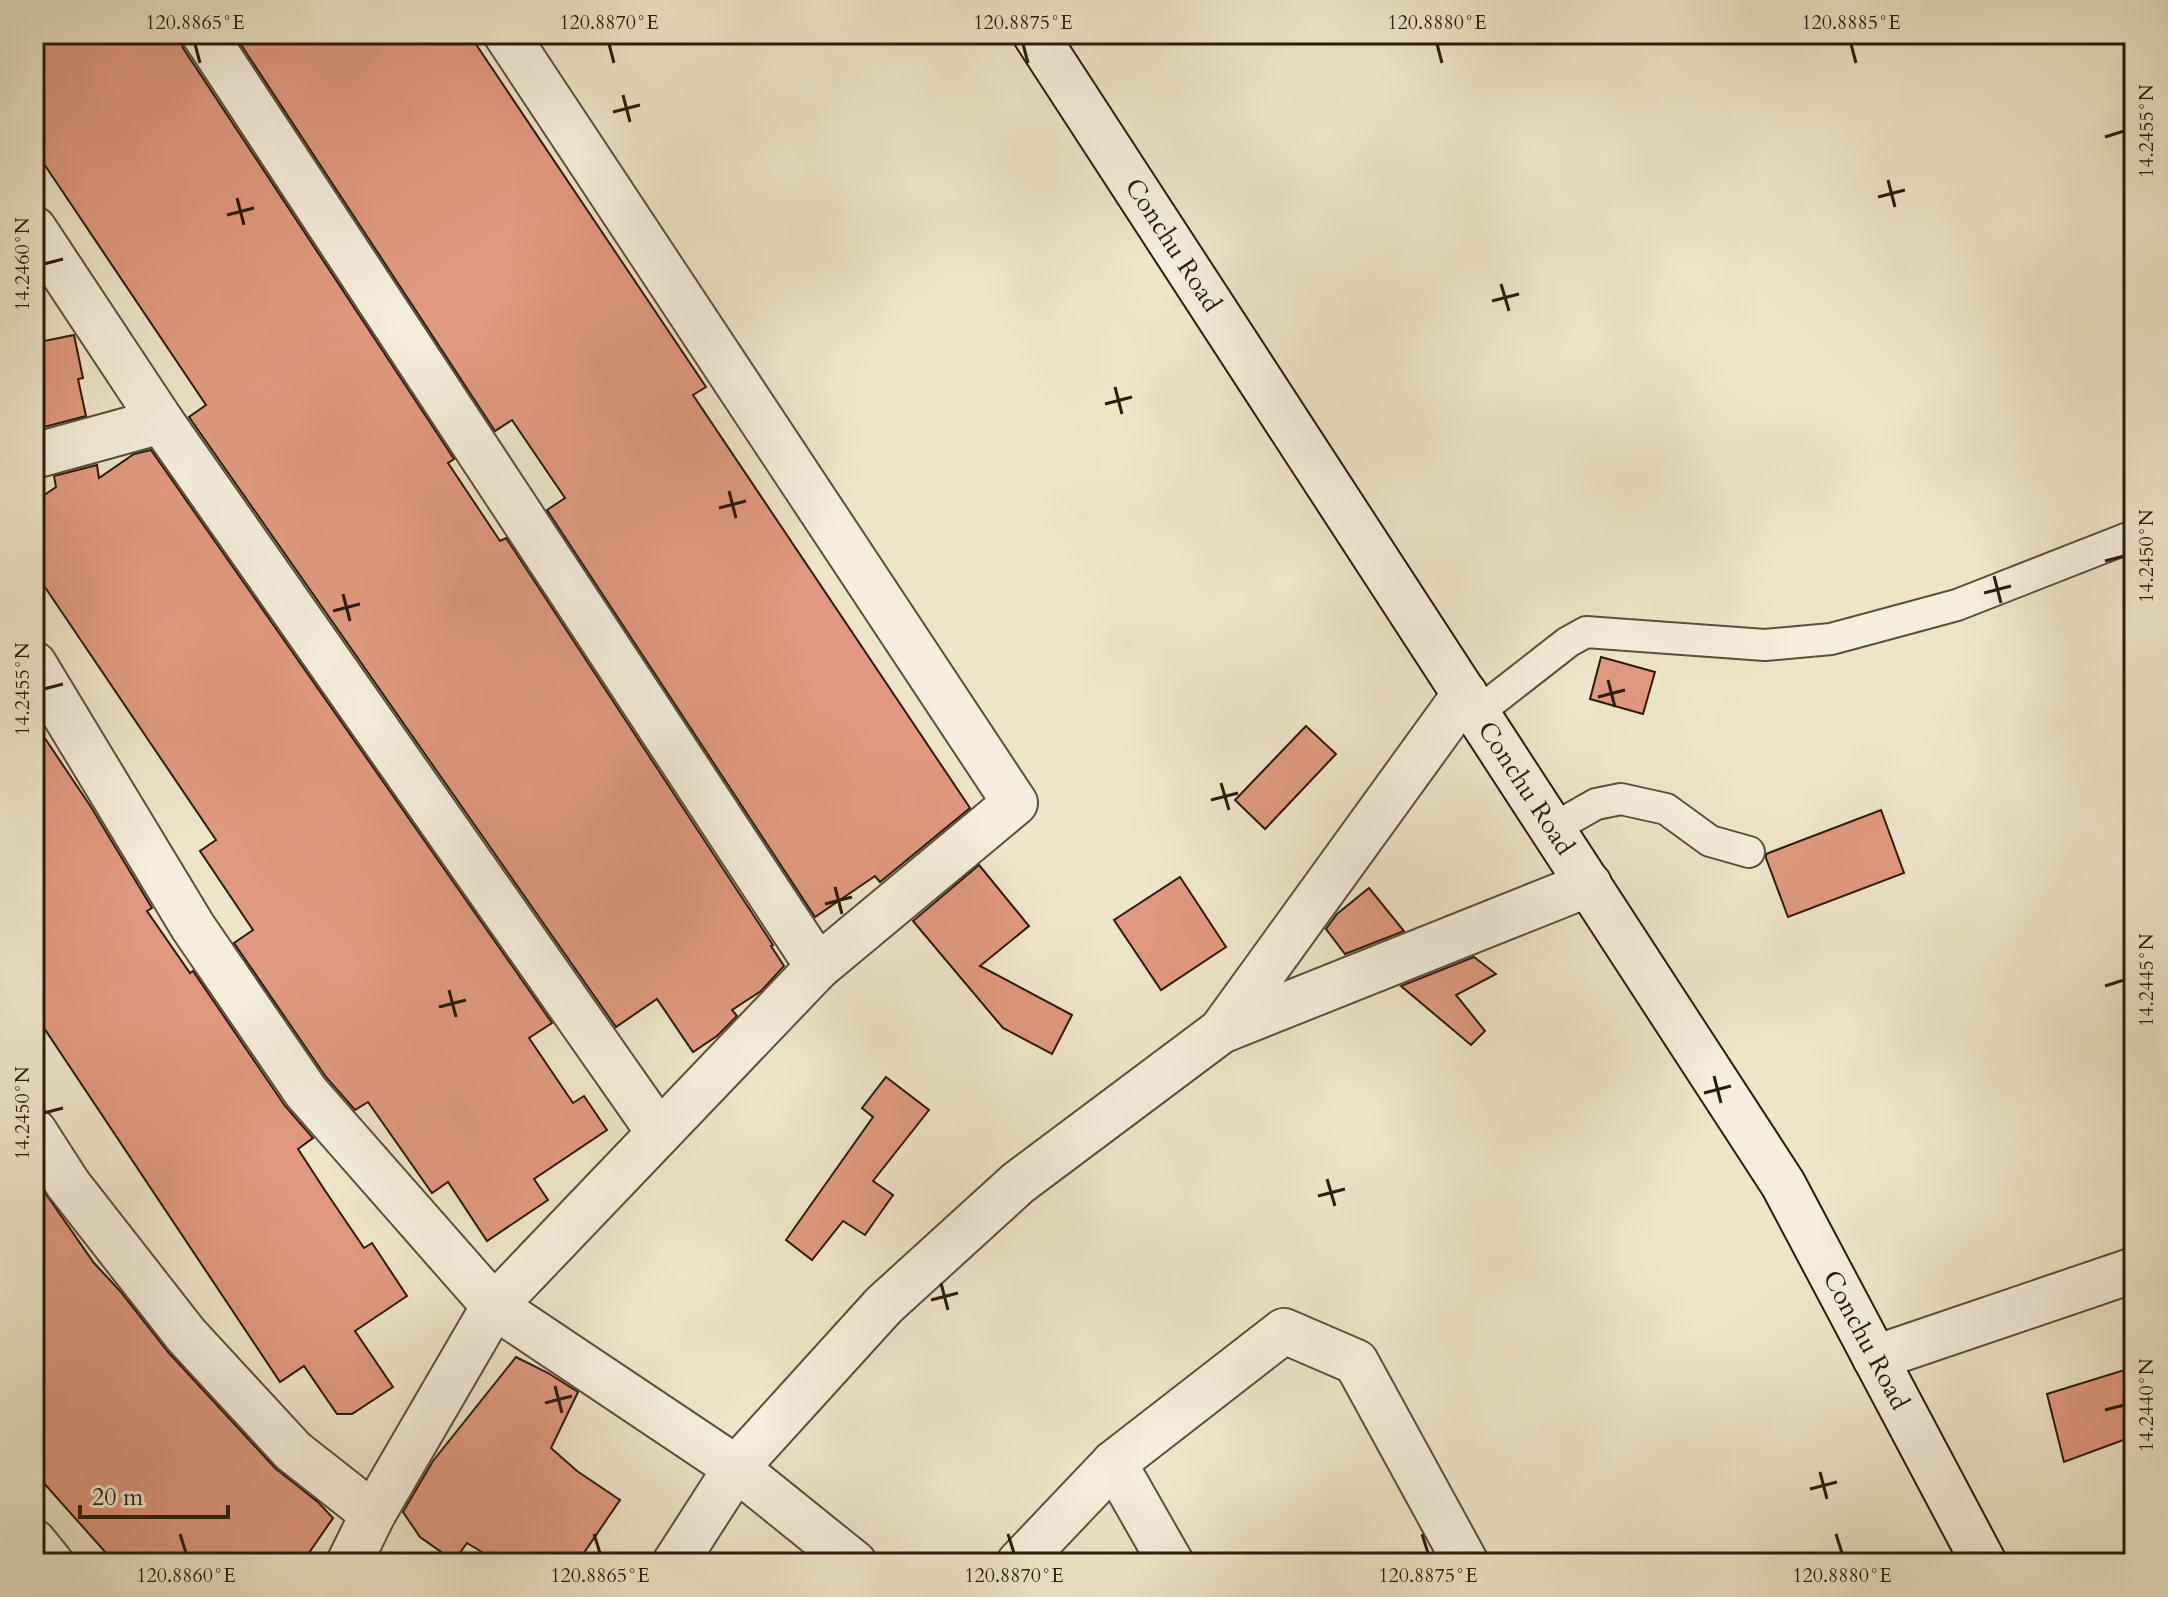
<svg xmlns="http://www.w3.org/2000/svg" width="2168" height="1597" font-family="Cardo,serif">
<style>
.building{fill:#e09980;stroke:#2b1b0c;stroke-width:2}
.lines{fill:none;stroke-linecap:round;stroke-linejoin:round}
.lane-casing{stroke:#5c4e3b;stroke-width:34}
.street-casing{stroke:#5c4e3b;stroke-width:48}
.secondary-casing{stroke:#2b1b0c;stroke-width:48}
.lane{stroke:#f4eedc;stroke-width:30}
.street{stroke:#f4eedc;stroke-width:44}
.secondary{stroke:#f4eedc;stroke-width:44}
.ticks{fill:none;stroke:#2b1b0c;stroke-width:3}
.labels{text-anchor:middle;dominant-baseline:central;stroke-width:6;stroke-linejoin:round;paint-order:stroke}
.street-label{font-size:26px;fill:#2b1b0c;stroke:#f4eedc}
.neatline{fill:none;stroke:#2b1b0c;stroke-width:3}
.ticks-label{font-size:20px;text-anchor:middle;fill:#2b1b0c}
</style>
<rect width="100%" height="100%" fill="#eee5c9"/>
<filter id="stains"><feTurbulence type="fractalNoise" baseFrequency=".0025" numOctaves="4"/><feColorMatrix values="0 0 0 0 .2 0 0 0 0 .09 0 0 0 0 .02 0 0 0 .5 -.17"/></filter>
<radialGradient id="worn" r=".72"><stop offset=".6" stop-color="#630" stop-opacity="0"/><stop offset="1" stop-color="#630" stop-opacity=".3"/></radialGradient>
<g class="building">
<path d="M34 34H179L183 48 454 459 448 463 500 541 506 538 773 945 771 946 784 966 761 991 732 1010 737 1016 717 1036 693 1052 657 999 616 1027 189 417 206 405 34 149Z"/>
<path d="M234 34H469L706 387 693 395 970 808 880 882 875 876 815 917 547 510 565 498 512 420 495 431Z"/>
<path d="M74 335 83 378 78 379 86 416 44 427 34 369V343Z"/>
<path d="M151 450 552 1023 529 1038 573 1103 584 1096 607 1130 534 1179 548 1200 487 1241 448 1182 432 1193 368 1102 355 1110 326 1077 234 943 253 930 200 851 216 840 34 571V502L56 487 54 476 97 465 99 478 134 454Z"/>
<path d="M1601 657 1655 672 1643 714 1590 699Z"/>
<path d="M34 722 91 807 152 908 147 911 190 973 193 971 285 1106 313 1138 298 1149 324 1189 364 1248 372 1243 407 1296 355 1331 393 1387 352 1414H337L304 1366 280 1382 34 1013Z"/>
<path d="M1306 726 1336 754 1265 829 1235 800Z"/>
<path d="M1881 810 1904 873 1788 917 1766 858V854Z"/>
<path d="M979 865 1029 926 980 966 1072 1015 1052 1054 1003 1028 913 921Z"/>
<path d="M1180 877 1226 947 1161 990 1114 920Z"/>
<path d="M1369 888 1404 931 1345 954 1326 929 1337 914Z"/>
<path d="M1474 957 1496 974 1456 995 1485 1031 1471 1045 1401 986Z"/>
<path d="M886 1077 929 1110 873 1181 893 1195 865 1235 843 1221 812 1260 786 1240 873 1117 862 1108Z"/>
<path d="M34 1177 94 1263 120 1291 168 1352 275 1468 319 1503 333 1518 302 1563H115L34 1472Z"/>
<path d="M516 1357 548 1373 578 1392 551 1448 577 1471 620 1500 577 1563H500L467 1543 454 1561 420 1537 403 1512 433 1461Z"/>
<path d="M2134 1367V1436L2064 1462 2047 1394Z"/>
</g>
<g class="lines">
<g class="lane-casing">
<g id="lane">
<path d="M1477 713 1568 642 1586 632 1765 645 1831 639 1957 605 2128 538"/>
<path d="M1552 829 1596 804 1621 799 1666 809 1710 841 1749 852"/>
</g>
</g>
<g class="street-casing">
<g id="street">
<path d="M204 34 818 967"/>
<path d="M34 229 161 421 658 1131"/>
<path d="M34 456 161 421"/>
<path d="M34 664 193 927 306 1092 494 1306 736 1468 854 1563"/>
<path d="M1221 1031 1465 694"/>
<path d="M34 1131 68 1184 186 1335 293 1451 373 1514"/>
<path d="M1875 1358 2134 1270"/>
<path d="M1114 1463 1171 1563"/>
<path d="M34 1542 51 1563"/>
<path d="M349 1563 373 1514 494 1306 818 967 1015 803 506 34"/>
<path d="M675 1563 736 1468 884 1305 1018 1183 1221 1031 1589 884"/>
<path d="M1019 1563 1114 1463 1284 1331 1356 1362 1466 1563"/>
</g>
</g>
<g class="secondary-casing">
<path id="secondary" d="M1035 34 1783 1184 1984 1563"/>
</g>
<use href="#lane" class="lane"/>
<use href="#street" class="street"/>
<use href="#secondary" class="secondary"/>
</g>
<path class="ticks" d="M195 44 200 63M609 44 614 63M1023 44 1028 63M1437 44 1442 63M1851 44 1856 63M623 95 630 122M613 112 640 105M2105 137 2124 131M1888 180 1895 207M1878 197 1905 190M237 198 244 225M227 215 254 208M44 264 63 259M1501 284 1509 311M1492 301 1519 294M1115 387 1122 414M1105 404 1132 397M729 491 736 518M719 508 746 501M2105 561 2124 556M1994 576 2001 603M1984 593 2011 586M343 594 350 621M333 611 360 604M1608 680 1615 707M44 689 63 684M1598 697 1625 690M1221 783 1229 810M1211 800 1238 793M835 887 842 914M825 904 852 897M2105 986 2124 980M449 990 456 1017M439 1007 466 1000M1714 1076 1721 1103M1704 1093 1731 1086M44 1113 63 1108M1327 1179 1335 1206M1318 1196 1345 1189M941 1283 948 1310M931 1300 958 1293M555 1386 562 1413M545 1403 572 1396M2105 1410 2124 1405M1820 1472 1827 1499M1810 1489 1837 1482M180 1534 186 1553M594 1534 600 1553M1008 1534 1014 1553M1422 1534 1428 1553M1836 1534 1842 1553"/>
<g class="labels">
<g class="street-label">
<text transform="translate(1173 245) rotate(57)">Conchu Road</text>
<text transform="translate(1526 788) rotate(57)">Conchu Road</text>
<text transform="translate(1866 1340) rotate(62)">Conchu Road</text>
</g>
</g>
<rect width="2168" height="1597" fill="none" stroke="#eee5c9" stroke-width="88"/>
<path d="M80 1505v12h148v-12" fill="none" stroke="#2b1b0c" stroke-width="4"/>
<text x="92" y="1505" font-size="24" fill="#2b1b0c" stroke="#f4eedc" stroke-width="6" paint-order="stroke">20 m</text>
<rect x="44" y="44" width="2080" height="1509" class="neatline"/>
<g class="ticks-label">
<text x="195" y="29">120.8865°E</text>
<text x="609" y="29">120.8870°E</text>
<text x="1023" y="29">120.8875°E</text>
<text x="1437" y="29">120.8880°E</text>
<text x="1851" y="29">120.8885°E</text>
<text transform="translate(2146 131) rotate(-90)" y="7">14.2455°N</text>
<text transform="translate(22 264) rotate(-90)" y="7">14.2460°N</text>
<text transform="translate(2146 556) rotate(-90)" y="7">14.2450°N</text>
<text transform="translate(22 689) rotate(-90)" y="7">14.2455°N</text>
<text transform="translate(2146 980) rotate(-90)" y="7">14.2445°N</text>
<text transform="translate(22 1113) rotate(-90)" y="7">14.2450°N</text>
<text transform="translate(2146 1405) rotate(-90)" y="7">14.2440°N</text>
<text x="186" y="1582">120.8860°E</text>
<text x="600" y="1582">120.8865°E</text>
<text x="1014" y="1582">120.8870°E</text>
<text x="1428" y="1582">120.8875°E</text>
<text x="1842" y="1582">120.8880°E</text>
</g>
<rect width="100%" height="100%" filter="url(#stains)"/>
<rect width="100%" height="100%" fill="url(#worn)"/>
</svg>
